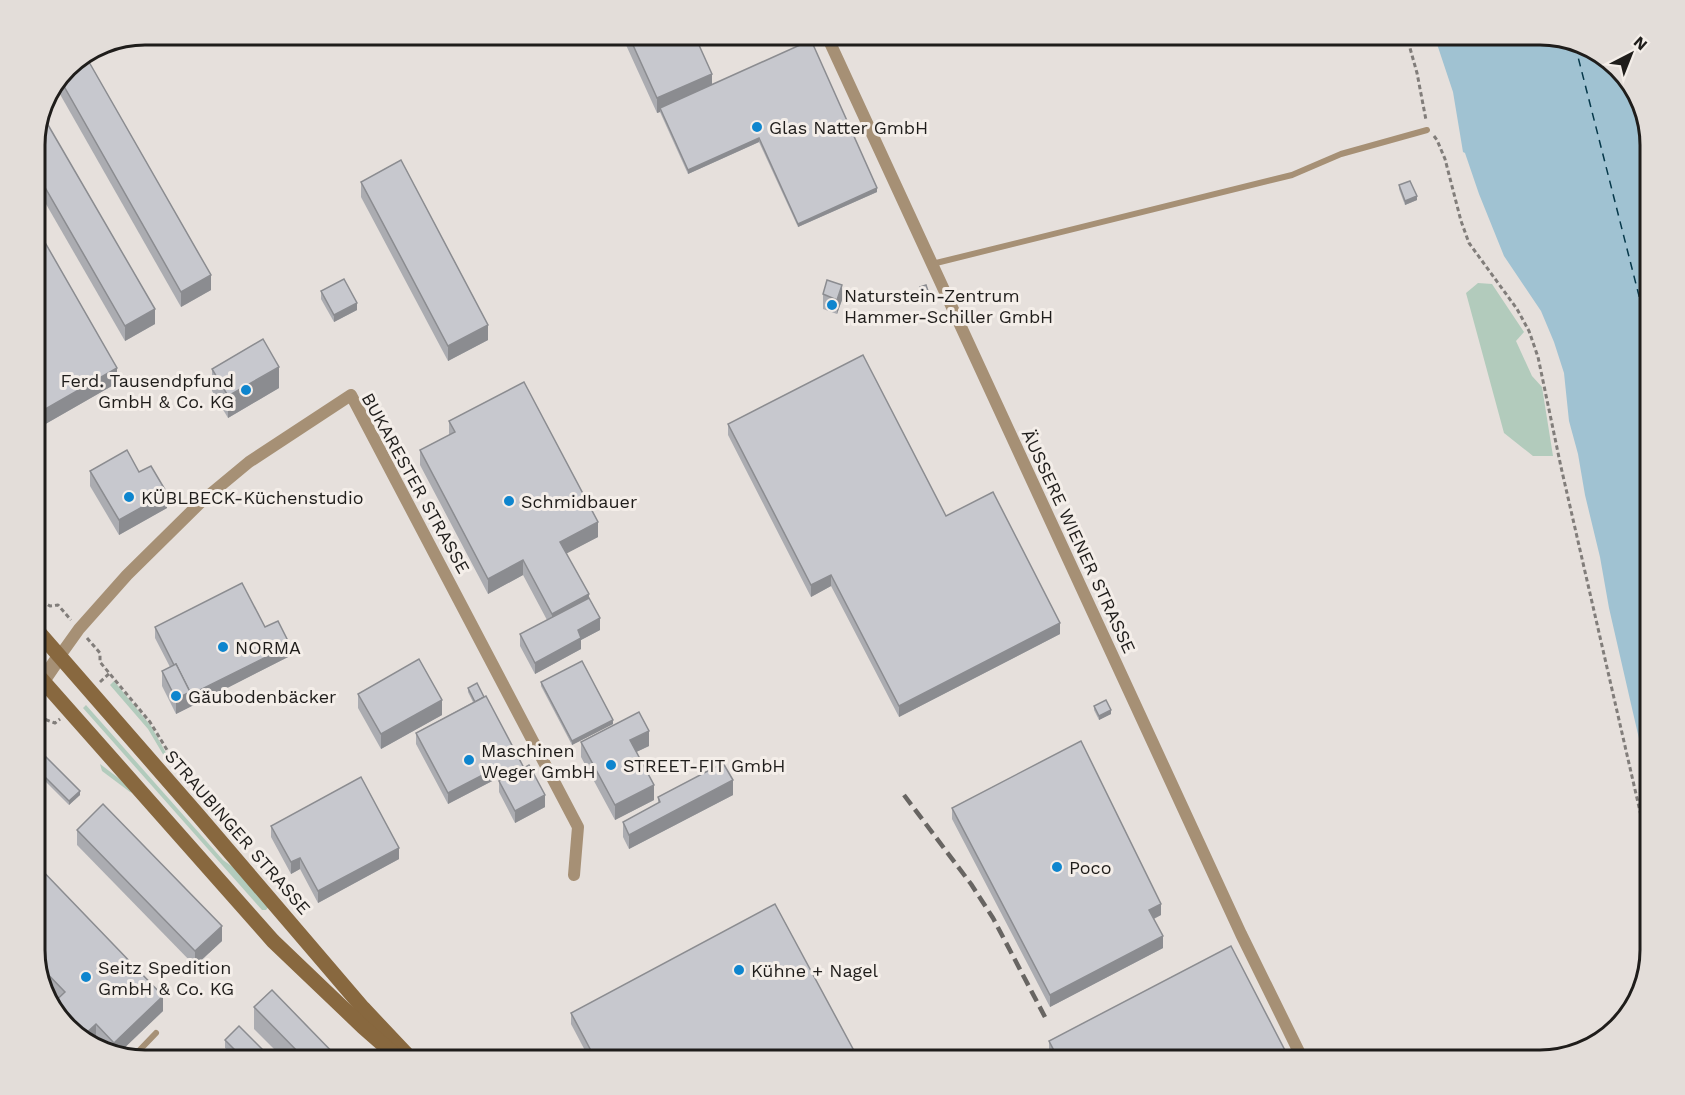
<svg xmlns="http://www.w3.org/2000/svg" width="1685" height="1095" font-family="'Work Sans',sans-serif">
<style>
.green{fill:#b2cbbc}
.water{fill:#a0c2d2}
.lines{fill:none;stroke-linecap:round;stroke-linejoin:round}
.ferry{stroke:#06384a;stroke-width:1.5;stroke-dasharray:8 6;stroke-linecap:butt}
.path{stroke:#817d7a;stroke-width:3;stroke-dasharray:4.5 3;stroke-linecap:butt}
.service{stroke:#a69075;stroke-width:6}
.minor{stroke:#a69075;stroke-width:12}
.tertiary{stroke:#a69075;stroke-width:15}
.secondary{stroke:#88683f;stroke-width:15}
.rail{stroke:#686562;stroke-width:4.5;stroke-dasharray:12 6;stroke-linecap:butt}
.wall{fill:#abacb1}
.shaded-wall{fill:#8b8c90}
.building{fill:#c7c8ce;stroke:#8b8c90;stroke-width:1.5}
.poi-dot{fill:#0e85ce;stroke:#f4eee9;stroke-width:2}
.labels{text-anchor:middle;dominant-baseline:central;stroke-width:6;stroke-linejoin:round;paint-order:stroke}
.poi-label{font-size:18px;fill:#1f1d1b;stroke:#f4eee9;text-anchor:start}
.street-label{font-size:18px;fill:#1f1d1b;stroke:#f4eee9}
.rim{fill:none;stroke:#1f1d1b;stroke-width:3}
</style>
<rect width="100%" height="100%" fill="#e6e0dc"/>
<g class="green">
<path d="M1478 283 1492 284 1524 332 1516 341 1532 376 1542 387 1553 456H1533L1504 433 1466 293Z"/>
<path d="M114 681 151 726 175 769 164 756 148 729 110 685Z"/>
<path d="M86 705 223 860 247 877 270 905 266 910H262L83 708Z"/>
<path d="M100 764 125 783 133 793 130 792 102 771Z"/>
</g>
<path class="water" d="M1434 35H1539L1601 53 1636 90 1650 145V786L1631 704 1609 608 1600 557 1585 495 1578 454 1569 421 1564 373 1554 342 1541 311 1504 256 1479 194 1465 153 1463 152 1453 92Z"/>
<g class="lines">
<path class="ferry" d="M1575 45 1650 339"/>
<g class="path">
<path d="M1406 34 1417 73 1426 120"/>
<path d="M1425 44 1454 34"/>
<path d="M1434 136 1437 140 1445 159 1461 221 1469 243 1517 309 1529 331 1538 357 1561 467 1650 855"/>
<path d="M35 597 50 606 58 605 71 620"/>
<path d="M35 604 39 600"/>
<path d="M87 638 100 653V662L150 722 172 758 191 782"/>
<path d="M100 682 110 673"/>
<path d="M35 709 44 719 55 723 60 719"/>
</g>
<g class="service">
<path d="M932 264 1292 175 1341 154 1427 130"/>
<path d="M133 1057 156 1033"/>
</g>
<g class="minor">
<path d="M826 34 1241 934 1303 1060"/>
<path d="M59 657 79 629 127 575 202 501 249 462 351 395 578 827 574 875"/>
</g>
<path class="tertiary" d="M35 692 59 657"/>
<g class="secondary">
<path d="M35 628 198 815 363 1008 412 1060"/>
<path d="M35 672 273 941 363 1027 395 1055"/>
</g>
<path class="rail" d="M904 795 971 884 993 918 1045 1017"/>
</g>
<g class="wall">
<path d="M621 34H694L712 85 877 192 798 227 759 142 688 174 660 112 657 113Z"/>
<path d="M67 67 211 290 181 307 57 89Z"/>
<path d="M35 139 155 324 125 341 35 185Z"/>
<path d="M361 182 488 340 448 361 361 197Z"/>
<path d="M1399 185 1417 200 1405 205 1399 189Z"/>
<path d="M35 225 117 383 35 430V382L38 380 35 375Z"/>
<path d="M321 291 357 310 334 322 321 299Z"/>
<path d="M823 294 842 300 837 314 823 309Z"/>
<path d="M212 369 279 388 228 418 212 391Z"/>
<path d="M449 421 598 537 566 553 589 598 600 630 581 640V649L535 674 520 646V634L547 620 523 575 488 594 420 465V450L449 435Z"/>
<path d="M728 424 946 516 1060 634 899 717 831 586 811 597 728 435Z"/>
<path d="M90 471 139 472 167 508 119 535 90 486Z"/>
<path d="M155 627H265L290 656 176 714 162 686V671L170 667 155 638Z"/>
<path d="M541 682 613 724 572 745 541 686Z"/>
<path d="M468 688 524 768 545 807 515 823 499 792V781L498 778 448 804 416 744V733L473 702 468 692Z"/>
<path d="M358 694 442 715 381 749 358 708Z"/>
<path d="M1094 706 1111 714 1099 720 1094 710Z"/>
<path d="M581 742 649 746 636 752 654 800 615 820 581 757Z"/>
<path d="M35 756 80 795 69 805 35 771Z"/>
<path d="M733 795 629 849 623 837V822L658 803V797Z"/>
<path d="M952 808 1161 915 1154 919 1163 948 1050 1007 952 819Z"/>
<path d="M271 826 399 859 318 903 300 869 291 874 271 837Z"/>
<path d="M77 830 222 941 195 966 77 845Z"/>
<path d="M35 956 163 1011 119 1053 105 1048 96 1039 84 1042 50 1006 57 999 43 984Z"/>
<path d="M254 1007 340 1060H285L254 1029Z"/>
<path d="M571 1013 859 1060H590L571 1024Z"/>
<path d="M225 1040 266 1060H237L225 1048Z"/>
<path d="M1049 1041 1290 1060H1051L1049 1056Z"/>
</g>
<g class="shaded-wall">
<path d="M712 74V89L660 108V112L657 113V98Z"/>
<path d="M759 138V142L688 174V170Z"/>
<path d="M877 188V192L798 227V224Z"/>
<path d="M1417 196V200L1405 205V201Z"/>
<path d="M211 275V290L181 307V292Z"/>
<path d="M842 285V300L837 314V300Z"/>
<path d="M928 291V295L922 297V293Z"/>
<path d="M357 303V310L334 322V315Z"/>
<path d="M155 309V324L125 341V326Z"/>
<path d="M488 325V340L448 361V346Z"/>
<path d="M279 367V388L228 418V396Z"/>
<path d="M117 368V383L35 430V415Z"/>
<path d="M167 493V508L119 535V520Z"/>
<path d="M598 522V537L560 557V542Z"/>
<path d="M523 560V575L488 594V579Z"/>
<path d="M831 575V586L811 597V585Z"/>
<path d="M589 594V609L552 629V614Z"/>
<path d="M600 618V630L581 640V649L535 674V663L578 630Z"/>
<path d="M1060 623V634L899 717V706Z"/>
<path d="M290 645V656L190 707V695Z"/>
<path d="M190 692V707L176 714V699Z"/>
<path d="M442 700V715L381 749V734Z"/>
<path d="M1111 710V714L1099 720V716Z"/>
<path d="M613 720V724L572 745V741Z"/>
<path d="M649 731V746L630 755V740Z"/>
<path d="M498 767V778L448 804V793Z"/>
<path d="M733 780V795L629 849V835Z"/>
<path d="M654 785V800L615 820V805Z"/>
<path d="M80 791V795L69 805V801Z"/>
<path d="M545 795V807L515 823V811Z"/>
<path d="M399 848V859L318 903V891Z"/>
<path d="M300 858V869L291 874V862Z"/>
<path d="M1161 904V915L1149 921V910Z"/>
<path d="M222 926V941L195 966V951Z"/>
<path d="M1163 936V948L1050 1007V995Z"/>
<path d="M163 996V1011L119 1053 114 1051V1043Z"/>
<path d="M96 1024V1039L91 1044 84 1042 81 1038Z"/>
<path d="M266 1053V1060H259Z"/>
</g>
<g class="building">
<path d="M628 34H694L712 74 657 98Z"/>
<path d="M811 40 877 188 798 224 759 138 688 170 660 108Z"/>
<path d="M85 55 211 275 181 292 61 81 67 67Z"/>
<path d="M44 118 155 309 125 326 35 170V139Z"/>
<path d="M401 160 488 325 448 346 361 182Z"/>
<path d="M1410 181 1417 196 1405 201 1399 185Z"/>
<path d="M35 225 117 368 35 415V382L44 377 35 360Z"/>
<path d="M344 279 357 303 334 315 321 291Z"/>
<path d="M827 280 842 285 837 300 823 294Z"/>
<path d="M926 285 928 291 922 293 920 287Z"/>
<path d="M263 339 279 367 228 396 212 369Z"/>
<path d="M863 355 946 516 993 492 1060 623 899 706 831 575 811 585 728 424Z"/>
<path d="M524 382 598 522 560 542 589 594 552 614 523 560 488 579 420 450 455 432 449 421Z"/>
<path d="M127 450 139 472 151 466 167 493 119 520 90 471Z"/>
<path d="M242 583 265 627 278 621 290 645 190 695V692L176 664 174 665 155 627Z"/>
<path d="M589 598 600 618 578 630 581 638 535 663 520 634Z"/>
<path d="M419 659 442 700 381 734 358 694Z"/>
<path d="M582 661 613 720 572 741 541 682Z"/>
<path d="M176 664 190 692 176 699 162 671Z"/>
<path d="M477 683 484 697 475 702 468 688Z"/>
<path d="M486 696 524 768 529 765 545 795 515 811 499 781 504 778 498 767 448 793 416 733Z"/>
<path d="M1106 700 1111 710 1099 716 1094 706Z"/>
<path d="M639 712 649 731 630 740 654 785 615 805 581 742Z"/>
<path d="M1081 741 1161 904 1149 910 1163 936 1050 995 952 808Z"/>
<path d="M40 751 80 791 69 801 35 767V756Z"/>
<path d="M723 763 733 780 629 835 623 822 660 802 658 797Z"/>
<path d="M361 777 399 848 318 891 300 858 291 862 271 826Z"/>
<path d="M103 804 222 926 195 951 77 830Z"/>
<path d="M35 863 163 996 114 1043 96 1024 81 1038 50 1006 65 992 37 963 35 956Z"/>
<path d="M775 904 859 1060H596L571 1013Z"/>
<path d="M1231 946 1290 1060H1059L1049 1041Z"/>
<path d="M272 990 340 1060H306L254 1007Z"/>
<path d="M239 1026 266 1053 259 1060H245L225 1040Z"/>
</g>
<g class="poi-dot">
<circle cx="757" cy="127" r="6"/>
<circle cx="832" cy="305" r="6"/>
<circle cx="246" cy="390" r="6"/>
<circle cx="129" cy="497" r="6"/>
<circle cx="509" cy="501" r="6"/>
<circle cx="223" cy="647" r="6"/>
<circle cx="176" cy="696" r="6"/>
<circle cx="469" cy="760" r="6"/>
<circle cx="611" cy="765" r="6"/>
<circle cx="1057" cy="867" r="6"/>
<circle cx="739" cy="970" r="6"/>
<circle cx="86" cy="977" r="6"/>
</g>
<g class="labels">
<g class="poi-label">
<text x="769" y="127">Glas Natter GmbH</text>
<text x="844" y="295">Naturstein-Zentrum<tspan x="844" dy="21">Hammer-Schiller GmbH</tspan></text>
<text x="234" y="380" text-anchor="end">Ferd. Tausendpfund<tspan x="234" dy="21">GmbH &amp; Co. KG</tspan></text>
<text x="141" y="497">KÜBLBECK-Küchenstudio</text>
<text x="521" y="501">Schmidbauer</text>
<text x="235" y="647">NORMA</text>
<text x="188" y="696">Gäubodenbäcker</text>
<text x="481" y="750">Maschinen<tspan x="481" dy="21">Weger GmbH</tspan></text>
<text x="623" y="765">STREET-FIT GmbH</text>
<text x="1069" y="867">Poco</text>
<text x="98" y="967">Seitz Spedition<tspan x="98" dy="21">GmbH &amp; Co. KG</tspan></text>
<text x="751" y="970">Kühne + Nagel</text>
</g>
<g class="street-label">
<text transform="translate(416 483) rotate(61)">BUKARESTER STRASSE</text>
<text transform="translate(1079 541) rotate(65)">ÄUSSERE WIENER STRASSE</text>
<text transform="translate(238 832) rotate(49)">STRAUBINGER STRASSE</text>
</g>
</g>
<path d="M0 0H1685V1095H0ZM145 45H1540A100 100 0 0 1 1640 145V950A100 100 0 0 1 1540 1050H145A100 100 0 0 1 45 950V145A100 100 0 0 1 145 45Z" fill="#e3ddd9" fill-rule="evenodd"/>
<path class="rim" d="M145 45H1540A100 100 0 0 1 1640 145V950A100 100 0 0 1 1540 1050H145A100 100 0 0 1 45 950V145A100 100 0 0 1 145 45Z"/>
<g transform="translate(1631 54) rotate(42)" stroke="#f4eee9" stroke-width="4.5" paint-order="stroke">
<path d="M0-4.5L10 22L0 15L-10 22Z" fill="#1f1d1b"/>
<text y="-9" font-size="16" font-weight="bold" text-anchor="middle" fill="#1f1d1b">N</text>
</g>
</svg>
